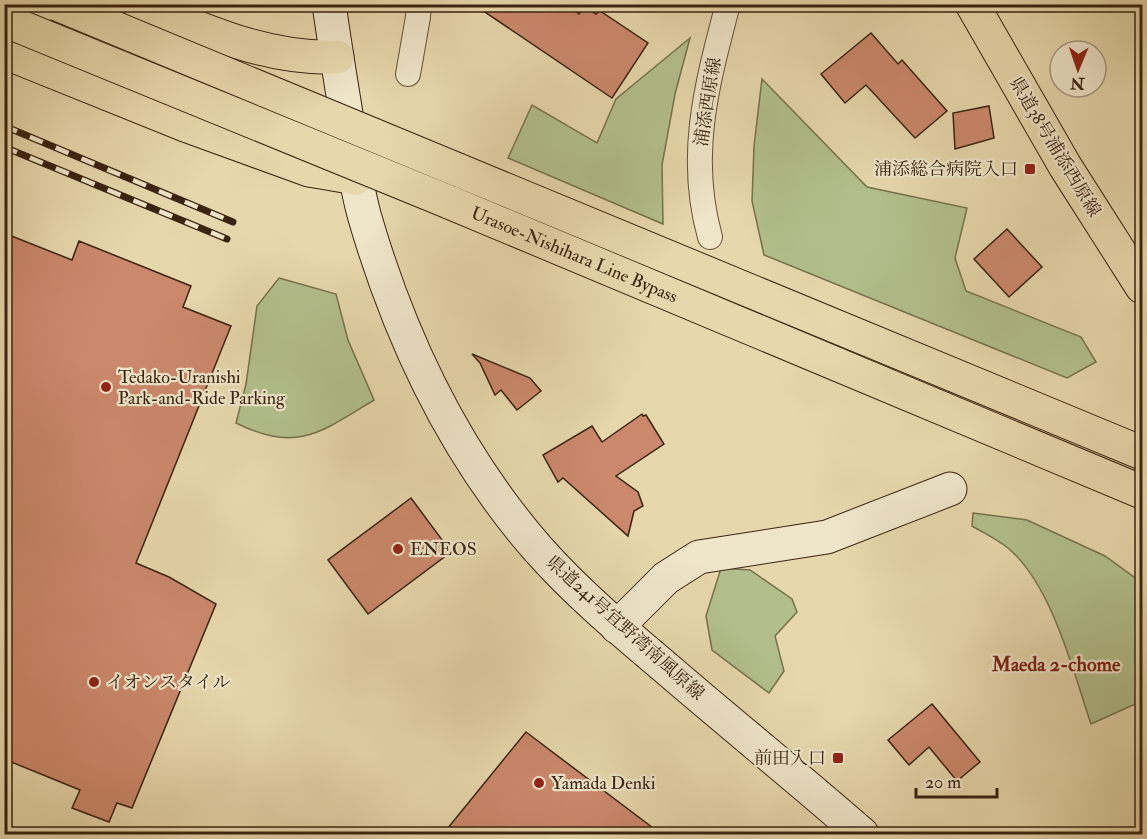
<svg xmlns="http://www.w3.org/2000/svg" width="1147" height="839" font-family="'IM FELL Double Pica','Noto Serif JP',serif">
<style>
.green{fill:#b2bf8c;stroke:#76714e;stroke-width:1.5}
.building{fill:#cb886c;stroke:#3a2310;stroke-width:1.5}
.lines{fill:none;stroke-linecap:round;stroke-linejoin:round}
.street-casing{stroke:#655037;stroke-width:26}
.secondary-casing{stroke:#3a2310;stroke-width:35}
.primary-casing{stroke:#3a2310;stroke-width:35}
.street{stroke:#efe5c9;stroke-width:24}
.secondary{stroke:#efe5c9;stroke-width:33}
.primary{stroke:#e7d7ac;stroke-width:33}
.rail-casing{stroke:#3a2310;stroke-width:7}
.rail{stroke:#efe5c9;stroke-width:4.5;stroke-dasharray:14;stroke-linecap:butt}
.primary-bridge-casing{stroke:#3a2310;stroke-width:35;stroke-linecap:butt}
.primary-bridge{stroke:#e7d7ac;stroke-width:33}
.poi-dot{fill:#8f2418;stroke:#efe5c9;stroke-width:2}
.labels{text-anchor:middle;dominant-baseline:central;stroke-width:4.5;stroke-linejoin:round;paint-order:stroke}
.street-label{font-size:18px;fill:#3a2310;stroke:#efe5c9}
.poi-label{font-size:18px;fill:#3a2310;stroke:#efe5c9;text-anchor:start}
.neighbourhood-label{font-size:20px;font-weight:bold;fill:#7a1f14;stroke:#efe5c9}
</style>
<rect width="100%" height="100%" fill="#e7d7ac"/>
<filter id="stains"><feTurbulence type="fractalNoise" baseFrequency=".00333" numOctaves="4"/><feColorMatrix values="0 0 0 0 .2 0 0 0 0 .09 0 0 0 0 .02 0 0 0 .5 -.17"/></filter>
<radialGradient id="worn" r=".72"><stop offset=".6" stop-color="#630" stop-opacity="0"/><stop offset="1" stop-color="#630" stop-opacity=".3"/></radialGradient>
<g class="green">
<path d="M690 38 675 94 662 165 663 224 508 158 532 105 597 143 616 99Z"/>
<path d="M762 79 867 187 967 208 955 258 966 291 1081 337 1096 362 1067 378 764 255 752 201 754 146Z"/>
<path d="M279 278 336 294 348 340 374 400C320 433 297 453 236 423L246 384 257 306Z"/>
<path d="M973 513 1027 520 1105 556 1142 583V701L1091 724C1073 671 1052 585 1008 548 998 540 984 533 972 526Z"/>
<path d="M721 568 750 570 792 599 797 612 775 636 784 671 769 693 712 650 706 616Z"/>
</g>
<g class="building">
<path d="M473 4H565L579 14 585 7 596 14 600 11 648 43 612 98Z"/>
<path d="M871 33 898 64 902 60 947 111 915 138 866 85 845 103 821 74Z"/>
<path d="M989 106 994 138 955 149 953 113Z"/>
<path d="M1007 229 1042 267 1009 297 974 259Z"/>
<path d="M4 233 72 260 79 241 191 286 183 307 231 326 136 563 169 577 216 604 132 808 117 803 109 822 72 808 80 790 4 759Z"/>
<path d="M472 354 530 378 541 391 517 410 501 390 495 395 480 363Z"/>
<path d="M642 414 643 416 646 415 664 444 616 476 638 492 643 506 634 511 628 536 563 478 558 482 543 455 592 426 602 442Z"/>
<path d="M411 498 451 552 368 614 328 560Z"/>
<path d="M932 704 980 762 957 781 929 747 909 765 888 740Z"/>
<path d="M526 732 661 834H443Z"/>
</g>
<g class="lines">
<g class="street-casing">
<g id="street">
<path d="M408 74 418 17 419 4"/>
<path d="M710 237C687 155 707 84 728 4"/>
</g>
</g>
<g class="secondary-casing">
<g id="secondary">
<path d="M329 4C335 47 342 89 349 132 353 161 357 190 365 218 400 338 455 454 538 549 576 592 621 630 666 668 731 724 798 778 862 834"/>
<path d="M617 627 666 578 699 557 827 537 950 489"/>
</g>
</g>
<g class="primary-casing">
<g id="primary">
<path d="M139 4C203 30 267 60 337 57"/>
<path d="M972 4 1065 166 1142 287"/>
<path d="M4 52 185 125 309 170 356 178"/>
<path d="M458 170 1142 453"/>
<path id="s1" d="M449 202 1142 492"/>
</g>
</g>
<use href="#street" class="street"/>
<use href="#secondary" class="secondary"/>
<use href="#primary" class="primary"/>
<g class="rail-casing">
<g id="rail">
<path d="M4 126 233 222"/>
<path d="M4 147 227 239"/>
</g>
</g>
<use href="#rail" class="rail"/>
<g class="primary-bridge-casing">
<g id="primary-bridge">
<path d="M57 4 458 170"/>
<path d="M4 20 449 202"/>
</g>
</g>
<use href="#primary-bridge" class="primary-bridge"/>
</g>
<g class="poi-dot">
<rect x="1024" y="163" width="12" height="12" rx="3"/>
<circle cx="106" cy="387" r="6"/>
<circle cx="398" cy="549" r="6"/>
<circle cx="94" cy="682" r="6"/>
<rect x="832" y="752" width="12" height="12" rx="3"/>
<circle cx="539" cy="783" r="6"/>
</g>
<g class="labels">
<g class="street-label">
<text transform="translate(708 102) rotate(-81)">浦添西原線</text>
<text transform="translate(1055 147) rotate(59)">県道38号浦添西原線</text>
<text stroke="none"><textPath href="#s1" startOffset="136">Urasoe-Nishihara Line Bypass</textPath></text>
<text transform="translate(625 628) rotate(42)">県道241号宜野湾南風原線</text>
</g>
<g class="poi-label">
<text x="1018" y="169" text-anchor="end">浦添総合病院入口</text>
<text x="118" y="377">Tedako-Uranishi<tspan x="118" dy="21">Park-and-Ride Parking</tspan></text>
<text x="410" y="549">ENEOS</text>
<text x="106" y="682">イオンスタイル</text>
<text x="826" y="758" text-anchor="end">前田入口</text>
<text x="551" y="783">Yamada Denki</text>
</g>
<g class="neighbourhood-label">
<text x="1056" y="664">Maeda 2-chome</text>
</g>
</g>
<rect width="1147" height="839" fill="none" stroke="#e7d7ac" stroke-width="24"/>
<rect x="6" y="6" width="1135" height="827" fill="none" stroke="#3a2310" stroke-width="3"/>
<rect x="12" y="12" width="1123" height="815" fill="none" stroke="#3a2310" stroke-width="1.5"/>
<g transform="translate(1078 69) rotate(182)"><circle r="28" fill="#efe5c9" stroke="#a7977f" stroke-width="1.5"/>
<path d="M0-4.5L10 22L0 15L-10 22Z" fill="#8f2418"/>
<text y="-9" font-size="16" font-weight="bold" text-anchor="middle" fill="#3a2310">N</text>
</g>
<path d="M916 788v9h81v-9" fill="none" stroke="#3a2310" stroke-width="3"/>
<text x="925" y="788" font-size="18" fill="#3a2310" stroke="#efe5c9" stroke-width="4.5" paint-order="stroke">20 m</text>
<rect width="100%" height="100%" filter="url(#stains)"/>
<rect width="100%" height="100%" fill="url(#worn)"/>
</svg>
